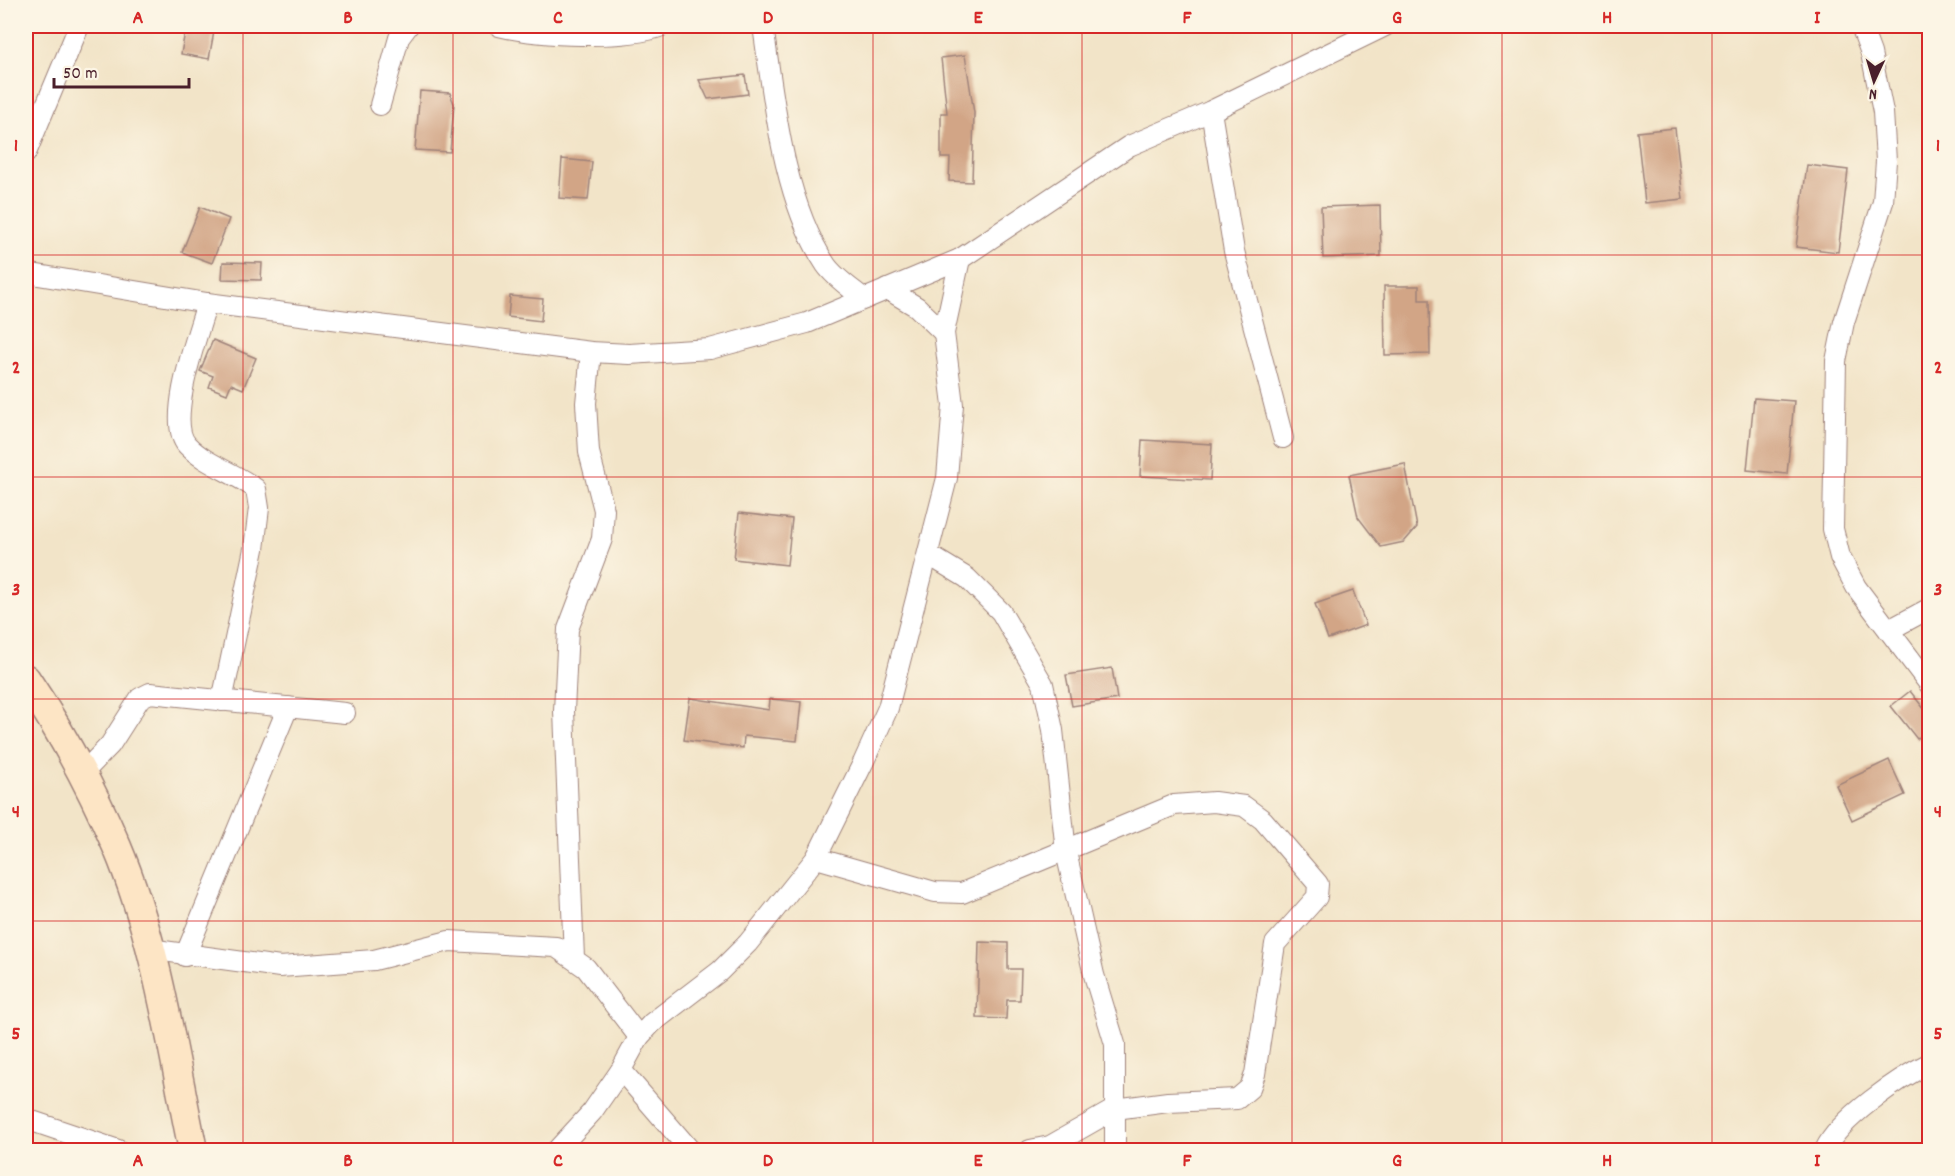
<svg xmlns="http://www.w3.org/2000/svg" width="1955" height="1176" font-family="Dekko,sans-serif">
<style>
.building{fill:#d2a586}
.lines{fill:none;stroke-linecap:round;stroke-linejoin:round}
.street-casing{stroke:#9e827a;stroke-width:22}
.secondary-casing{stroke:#9e827a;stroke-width:31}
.street{stroke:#fff;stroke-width:20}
.secondary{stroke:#fde5c5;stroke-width:28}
.grid{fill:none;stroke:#d62828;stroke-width:1.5;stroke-opacity:0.55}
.neatline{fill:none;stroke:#d62828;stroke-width:2}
.grid-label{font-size:20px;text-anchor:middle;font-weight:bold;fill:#d62828}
</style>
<rect width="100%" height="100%" fill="#fcf5e5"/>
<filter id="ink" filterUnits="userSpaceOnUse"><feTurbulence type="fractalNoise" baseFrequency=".0167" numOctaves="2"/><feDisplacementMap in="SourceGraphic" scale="12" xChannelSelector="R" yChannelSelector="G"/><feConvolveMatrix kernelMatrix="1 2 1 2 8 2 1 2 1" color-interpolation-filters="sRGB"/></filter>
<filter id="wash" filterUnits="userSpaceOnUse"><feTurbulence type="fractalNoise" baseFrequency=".008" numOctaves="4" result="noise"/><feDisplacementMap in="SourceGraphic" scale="24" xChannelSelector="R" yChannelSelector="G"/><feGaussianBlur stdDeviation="1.35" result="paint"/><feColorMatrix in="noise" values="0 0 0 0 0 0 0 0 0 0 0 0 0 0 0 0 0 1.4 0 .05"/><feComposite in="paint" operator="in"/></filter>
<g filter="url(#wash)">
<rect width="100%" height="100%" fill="#f2e4c8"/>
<g id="blocks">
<g class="building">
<path d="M186 26H215L209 59 181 54Z"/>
<path d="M965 55 974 113 972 182 949 181 950 158H941V113H947L941 58Z"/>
<path d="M745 75 748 94 708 99 699 80Z"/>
<path d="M420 91 450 93 454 104 450 152 415 150Z"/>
<path d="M1675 128 1683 199 1645 203 1637 132Z"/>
<path d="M562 159 592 162 588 200 559 198Z"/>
<path d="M1807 165 1848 170 1838 252 1796 247Z"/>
<path d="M1380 205 1381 256 1323 258 1321 207Z"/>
<path d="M200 207 229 219 212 263 182 252Z"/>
<path d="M223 262 262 263 261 280 222 279Z"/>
<path d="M1384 286H1419V300H1429L1430 354 1385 355Z"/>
<path d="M510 296 543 299 541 321 508 317Z"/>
<path d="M213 340 256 358 243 389 231 384 227 394 209 387 213 376 200 371Z"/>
<path d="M1754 398 1794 401 1787 474 1747 470Z"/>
<path d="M1142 440 1212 444 1210 480 1140 476Z"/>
<path d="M1405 464 1417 527 1404 542 1381 547 1358 517 1349 475Z"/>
<path d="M739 513 792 519 787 565 734 559Z"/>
<path d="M1353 591 1366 625 1328 639 1315 604Z"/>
<path d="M1112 668 1117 699 1072 706 1066 675Z"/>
<path d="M1910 691 1929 715V729L1917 739 1891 706Z"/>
<path d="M690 698 769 710 770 699 801 702 797 741 744 736 743 748 684 740Z"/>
<path d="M1889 760 1905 795 1852 820 1836 785Z"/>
<path d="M979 942 1008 943V969H1021L1020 1000H1007L1006 1019 977 1018Z"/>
</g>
</g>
</g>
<g filter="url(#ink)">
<use href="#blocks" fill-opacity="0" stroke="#9e827a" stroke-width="1.5"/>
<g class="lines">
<g class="street-casing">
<g id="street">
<path d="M499 26C539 36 624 40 662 26"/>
<path d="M763 26C774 101 783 200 826 265 835 278 852 289 864 299"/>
<path d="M1861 26 1871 53 1883 112 1886 161 1883 202 1844 322 1836 361 1833 529 1840 557 1856 587 1930 685"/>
<path d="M380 105 399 38 408 26"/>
<path d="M1211 111 1234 251 1283 438"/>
<path d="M26 153 79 26"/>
<path d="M26 273 207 303 591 352 629 354 710 349 807 323 960 259 1129 146 1211 111 1385 26"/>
<path d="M887 289 917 307 944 333"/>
<path d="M207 303C199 331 165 421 187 445 206 465 234 472 256 489L259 508 254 549 222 701"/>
<path d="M929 555 967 578 1001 612 1043 684 1053 730 1066 852 1094 975 1115 1044V1150"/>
<path d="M1889 630 1930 608"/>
<path d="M81 775 110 745 140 698 150 693 345 713"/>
<path d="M816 858 935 892 962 893 1174 805 1214 802 1244 806 1263 820 1318 884 1317 897 1275 944 1255 1074 1250 1088 1237 1099 1168 1102 1115 1109 1050 1146 1030 1150"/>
<path d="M149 949 280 967 374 960 449 941 556 947 586 968 639 1037"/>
<path d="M185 956 288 707"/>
<path d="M574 958 564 711 568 629 602 539 604 510 589 452 586 403 591 352"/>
<path d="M621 1070 690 1150"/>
<path d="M26 1119 118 1150"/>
<path d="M557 1150 592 1112 621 1070 639 1037 652 1023 720 971 748 943 816 858 863 763 888 708 947 478 953 405 944 333 960 259"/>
<path d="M1825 1150C1839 1119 1899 1078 1930 1063"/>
</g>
</g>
<g class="secondary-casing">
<path id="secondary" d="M26 679C61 731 92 789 117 847 157 942 172 1050 193 1150"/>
</g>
<use href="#street" class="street"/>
<use href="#secondary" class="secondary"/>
</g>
</g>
<path class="grid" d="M243 26V1150M453 26V1150M663 26V1150M873 26V1150M1082 26V1150M1292 26V1150M1502 26V1150M1712 26V1150M26 255H1930M26 477H1930M26 699H1930M26 921H1930"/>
<rect width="1955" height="1176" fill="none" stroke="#fcf5e5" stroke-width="66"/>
<g transform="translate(1874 81) rotate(184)" stroke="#fcf5e5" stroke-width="4.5" paint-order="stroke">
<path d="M0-4.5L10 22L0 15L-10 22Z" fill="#4a1f2b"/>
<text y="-9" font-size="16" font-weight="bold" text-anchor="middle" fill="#4a1f2b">N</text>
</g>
<path d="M54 78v9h135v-9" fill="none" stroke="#4a1f2b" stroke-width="3"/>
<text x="63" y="78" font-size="18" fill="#4a1f2b" stroke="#fcf5e5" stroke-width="4.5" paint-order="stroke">50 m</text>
<rect x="33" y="33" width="1889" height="1110" class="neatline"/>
<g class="grid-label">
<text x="138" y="23">A</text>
<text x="348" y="23">B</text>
<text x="558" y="23">C</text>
<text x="768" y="23">D</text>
<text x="978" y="23">E</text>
<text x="1187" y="23">F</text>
<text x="1397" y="23">G</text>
<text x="1607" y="23">H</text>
<text x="1817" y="23">I</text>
<text x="16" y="151">1</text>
<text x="1938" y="151">1</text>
<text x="16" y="373">2</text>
<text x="1938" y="373">2</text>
<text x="16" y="595">3</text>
<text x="1938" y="595">3</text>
<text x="16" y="817">4</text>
<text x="1938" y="817">4</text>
<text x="16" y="1039">5</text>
<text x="1938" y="1039">5</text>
<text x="138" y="1166">A</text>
<text x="348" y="1166">B</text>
<text x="558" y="1166">C</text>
<text x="768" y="1166">D</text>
<text x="978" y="1166">E</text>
<text x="1187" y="1166">F</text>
<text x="1397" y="1166">G</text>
<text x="1607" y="1166">H</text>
<text x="1817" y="1166">I</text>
</g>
</svg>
